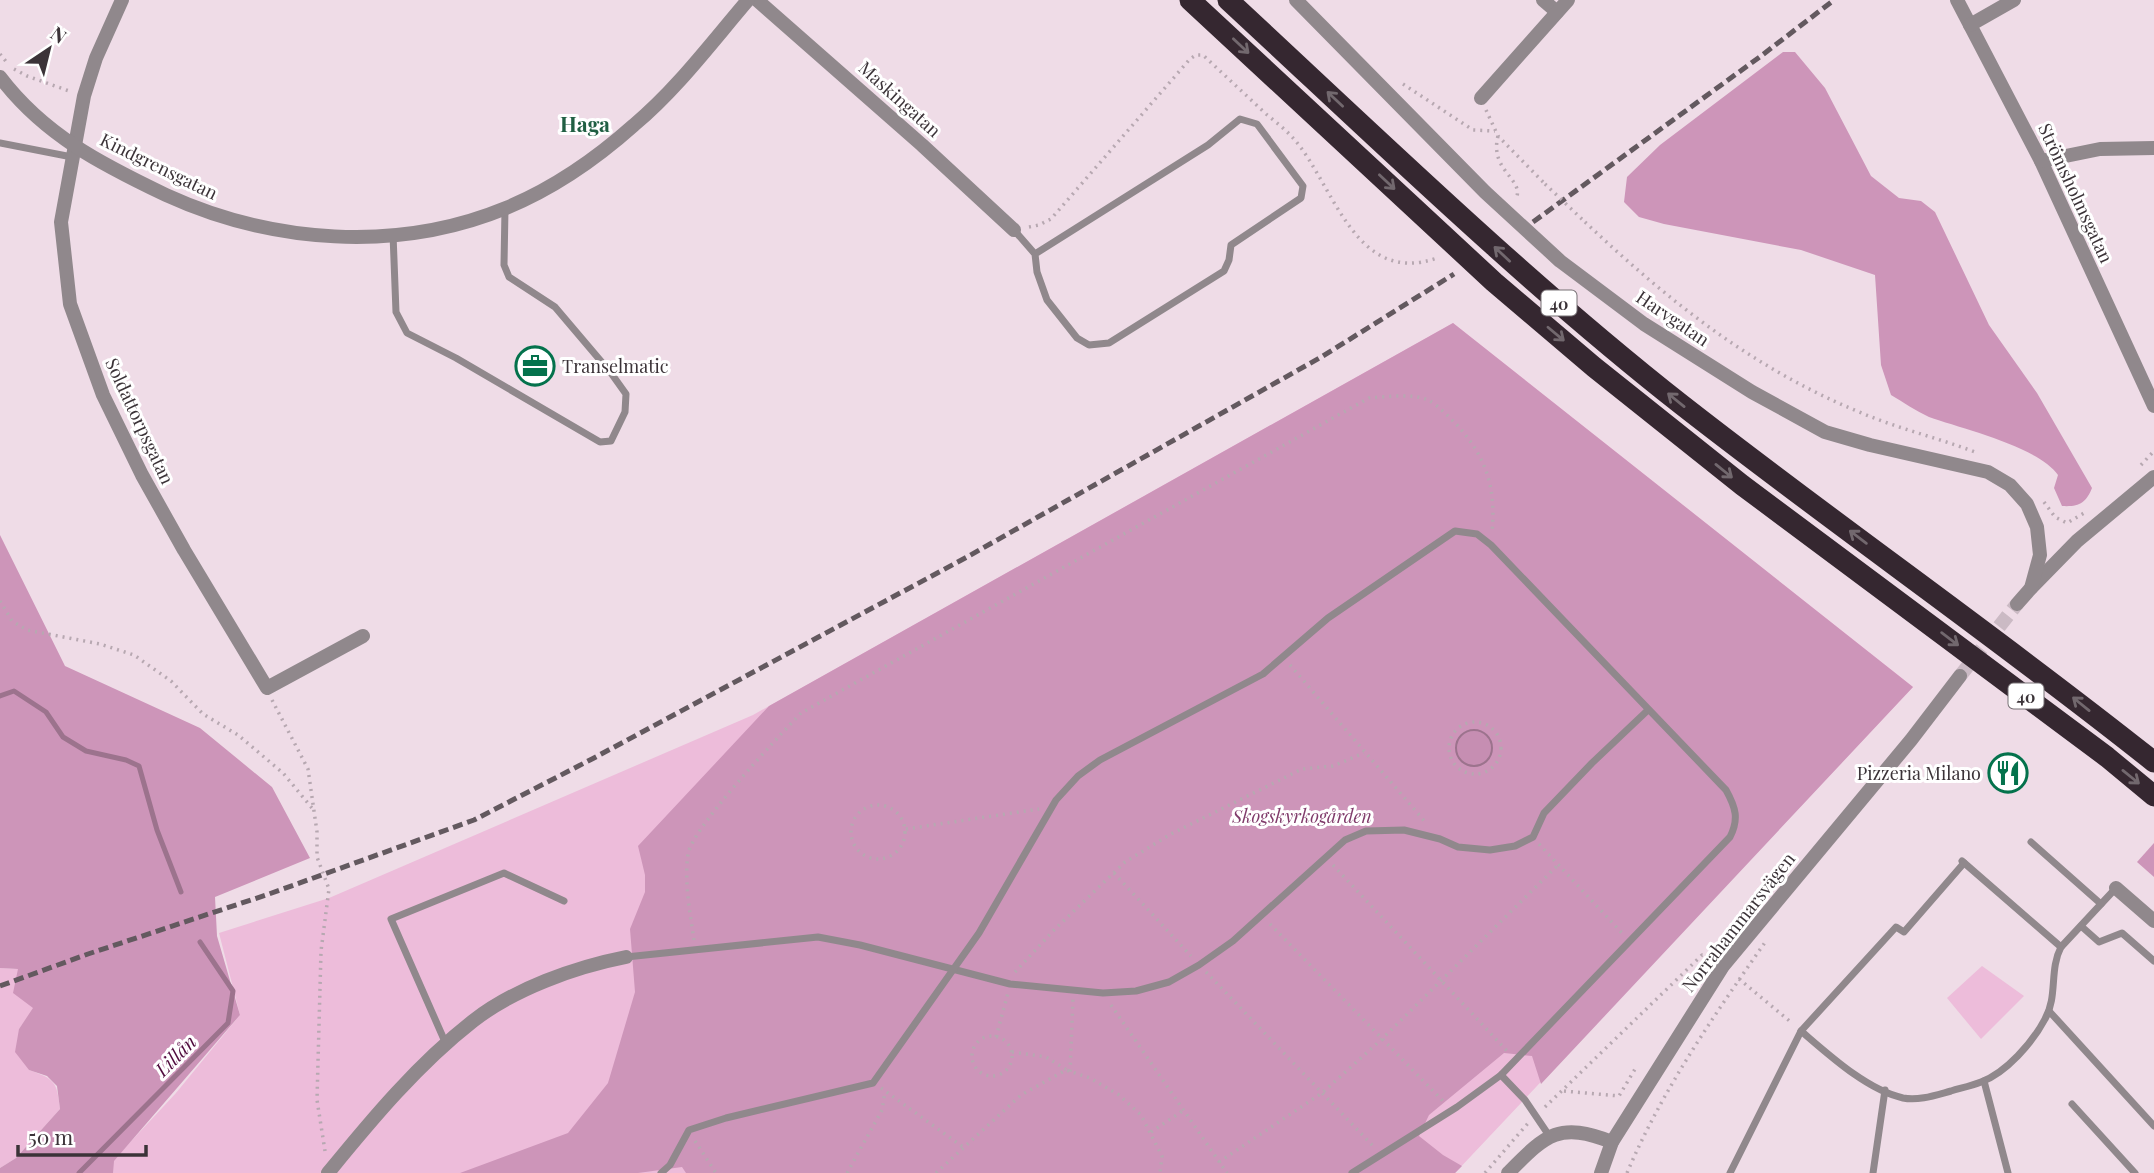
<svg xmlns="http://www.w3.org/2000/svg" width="2154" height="1173" font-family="'Playfair Display',serif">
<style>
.green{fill:#edbcda}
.forest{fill:#cd95b9}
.water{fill:#c68eb2;stroke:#9c738d;stroke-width:2}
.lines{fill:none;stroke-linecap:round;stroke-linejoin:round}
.stream{stroke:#9c738d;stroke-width:5}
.tertiary-tunnel{stroke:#cbbac4;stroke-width:14;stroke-dasharray:14 7;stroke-linecap:butt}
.path{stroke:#b7a8b1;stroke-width:3.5;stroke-dasharray:2 5;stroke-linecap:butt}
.service{stroke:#90888c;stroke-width:7}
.minor{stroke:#90888c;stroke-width:14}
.tertiary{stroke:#90888c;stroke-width:14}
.motorway{stroke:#352730;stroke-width:21}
.rail{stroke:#63595f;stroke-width:5;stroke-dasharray:10 5;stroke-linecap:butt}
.path-bridge{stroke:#b7a8b1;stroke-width:3.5;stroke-dasharray:2 5;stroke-linecap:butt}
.oneway{stroke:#72686e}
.labels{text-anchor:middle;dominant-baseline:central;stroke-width:6;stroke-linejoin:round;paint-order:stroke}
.shield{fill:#fff;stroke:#767074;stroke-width:2}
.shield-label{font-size:16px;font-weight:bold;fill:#3b3338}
.street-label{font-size:18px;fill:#3b3338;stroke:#fff}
.poi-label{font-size:18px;fill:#3b3338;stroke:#fff;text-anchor:start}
.park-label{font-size:18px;font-style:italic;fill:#803b6b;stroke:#fff}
.water-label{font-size:19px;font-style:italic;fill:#500c3e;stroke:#fff}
.quarter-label{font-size:21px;font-weight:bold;fill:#205f43;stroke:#fff}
</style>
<rect width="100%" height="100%" fill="#efdce7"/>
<g class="green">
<path d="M1453 323 1913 687 1455 1173H108V1166L176 1093 240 1015 219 933 329 898 753 715Z"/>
<path d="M1982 966 2024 996 1981 1039 1947 998Z"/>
<path d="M0 968 18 969 34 1008 19 1029 29 1070C55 1079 57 1082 60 1109L16 1158 0 1168Z"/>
</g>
<g class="forest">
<path d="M1783 52H1795L1825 88 1871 176 1899 198 1921 201 1935 212 1989 325 2037 393 2092 488C2086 503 2079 507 2062 506L2054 488 2058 475C2039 447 1963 429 1929 417 1916 411 1903 402 1891 395L1881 365 1875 275 1801 250 1664 224 1639 217 1624 202 1627 177 1660 145Z"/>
<path d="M1453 323 1913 687 1541 1084 1532 1056 1504 1053 1429 1115 1419 1136 1443 1155 1462 1166 1455 1173H686L682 1167 638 1173H460L568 1133 608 1083 635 992 630 929 645 892V875L638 846 769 706Z"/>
<path d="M0 535 65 666 200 728 272 787 310 858 215 897 217 936 240 1015 114 1161 113 1173H0V1168L16 1158 60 1109 57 1086 47 1076 29 1070 15 1052 19 1029 33 1008 13 993 18 969 0 968Z"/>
<path d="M2154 843V877L2137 862Z"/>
</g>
<circle class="water" cx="1474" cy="748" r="18"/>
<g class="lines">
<g class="stream">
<path d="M0 696 14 691 46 712 63 737 86 751 126 760 139 766 157 830 181 892"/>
<path d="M79 1173 228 1023 233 991 200 942"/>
</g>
<path class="tertiary-tunnel" d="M1960 676 2017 604"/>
<g class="path">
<path d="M0 54 8 64"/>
<path d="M14 69 27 76 72 92"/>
<path d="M1403 84 1473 130 1495 131"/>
<path d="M1486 110 1498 136 1545 184"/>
<path d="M1498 136C1489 171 1525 179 1516 199"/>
<path d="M1585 222C1670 302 1753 369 1864 414 1900 429 1938 438 1975 452"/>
<path d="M1029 227 1039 225 1051 219 1190 59 1196 55H1203C1224 75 1245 94 1266 114 1276 122 1286 130 1294 139 1334 185 1355 287 1437 258"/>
<path d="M2141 465 2154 451"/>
<path d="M2044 502 2055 517 2067 523 2084 513"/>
<path d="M0 601 12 621 27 630 100 644 134 655 171 681 203 714 238 735 283 773 312 808"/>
<path d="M1290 665 1427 824"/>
<path d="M272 700 308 769 317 832V857L329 889 321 951 317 1100 325 1151"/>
<circle cx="1475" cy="748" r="26"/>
<circle cx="878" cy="832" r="27"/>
<path d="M906 829 1039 809"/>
<path d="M1539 844 1622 933"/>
<path d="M1333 865 1509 1053"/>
<path d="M1114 873 1191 956"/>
<path d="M1270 924 1443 1101"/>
<path d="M694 940C690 913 684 882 688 854 692 828 779 736 801 713L1369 398C1387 397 1412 393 1428 400 1438 405 1449 417 1457 425 1487 458 1496 488 1492 533"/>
<path d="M1015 972 1053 931 1125 862 1171 834 1302 769 1333 766 1364 753"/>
<path d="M1206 972 1375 1148"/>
<path d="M1739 979 1792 1023"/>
<path d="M1111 1005 1227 1173"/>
<circle cx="992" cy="1056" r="20"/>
<path d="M996 1037 1008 993"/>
<path d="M1012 1052 1046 1057 1070 1072 1073 999"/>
<path d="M881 1088 963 1147"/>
<path d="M1564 1091 1619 1096 1635 1069"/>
<path d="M1545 1107 1702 955 1708 956"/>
<path d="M1151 1132 1184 1110"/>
<path d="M695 1141 716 1173"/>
<path d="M1219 1162 1322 1093 1382 1039 1558 865"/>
<path d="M847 1173 882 1110 885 1092"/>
<path d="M936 1173 1021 1095 1066 1070 1090 1078 1119 1095 1141 1115 1162 1156 1160 1173"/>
<path d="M1485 1173 1529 1122"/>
<path d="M1627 1173C1662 1090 1715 1014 1766 941"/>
</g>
<g class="service">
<path d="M0 143 72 157"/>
<path d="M1014 230 1035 254 1037 272 1047 300 1077 338 1089 345 1109 343 1224 271 1229 260 1231 245 1301 198 1303 186 1257 124 1240 119 1208 145 1035 254"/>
<path d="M393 234 396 312 407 333 456 358 600 442 611 441 625 412 626 394 611 373 555 307 509 277 504 265 505 209"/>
<path d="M2031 842 2101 904"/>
<path d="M1962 861 2061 947"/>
<path d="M2081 926 2099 942 2122 933 2154 961"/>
<path d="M626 957 818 937 860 945 1010 984 1103 993 1136 991 1169 982 1199 965 1233 941 1345 840 1366 831 1404 830 1440 839 1458 847 1490 850 1515 846 1533 837 1544 813 1592 763 1648 710"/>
<path d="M2049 1011 2154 1126"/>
<path d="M1801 1031C1829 1055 1867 1090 1903 1098 1919 1101 1936 1095 1951 1091 1961 1088 1971 1086 1981 1082 2006 1073 2033 1042 2045 1019 2058 996 2049 970 2061 947L2116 888"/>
<path d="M446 1044 391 919 504 873 564 901"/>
<path d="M1501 1075 1525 1100 1550 1137"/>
<path d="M1984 1081 2008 1173"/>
<path d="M2072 1104 2135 1173"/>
<path d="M661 1173 670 1165 689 1130 726 1118 873 1083 979 933 1056 800 1078 776 1100 760 1263 674 1328 618 1455 531 1477 534 1491 545 1726 790C1736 808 1739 819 1730 837L1501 1075 1457 1107 1352 1173"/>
<path d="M1730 1173 1801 1031 1896 927 1904 932 1964 863"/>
<path d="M1873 1173 1885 1090"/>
</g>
<g class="minor">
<path d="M122 0 96 58 84 96 61 222 70 304 103 395 142 475 184 550 267 688 363 636"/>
<path d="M757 0 922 145 1014 230"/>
<path d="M1543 0 1557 12"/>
<path d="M1957 0 2041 161 2154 406"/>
<path d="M1970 25 2014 0"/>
<path d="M0 77C44 135 101 164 166 195 271 243 397 253 506 208 552 189 597 158 634 125 677 89 712 42 748 0"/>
<path d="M1481 98 1568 0"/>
<path d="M2041 161 2100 149 2154 148"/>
<path d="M2031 588 2077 541 2154 477"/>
<path d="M2116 888 2154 921"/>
<path d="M328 1173C372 1119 418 1064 473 1021 514 989 575 967 626 957"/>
</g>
<g class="tertiary">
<path d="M1296 0 1485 192 1560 261 1644 324 1752 392 1825 432 1870 445 1988 472 2010 485 2027 504 2037 527 2040 555 2031 588 2017 604"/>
<path d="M1508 1173C1546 1135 1558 1121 1612 1142"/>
<path d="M1601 1173 1612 1142 1723 966 1911 740 1960 676"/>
</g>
<g class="motorway">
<path d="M1190 0 1494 282 1594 367 1742 485 2107 757 2154 796"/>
<path d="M1228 0C1377 138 1523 280 1682 405 1838 527 2000 639 2154 762"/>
</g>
<g class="rail">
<path d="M1533 222 1761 56 1834 0"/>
<path d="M0 986 88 954 269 894 474 820 592 759 967 557 1323 356 1454 274"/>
</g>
<path class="path-bridge" d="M1545 184 1585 222"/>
</g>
<defs><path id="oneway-shaft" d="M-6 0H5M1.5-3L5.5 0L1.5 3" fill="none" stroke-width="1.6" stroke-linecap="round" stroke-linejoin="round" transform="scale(1.75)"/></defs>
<g class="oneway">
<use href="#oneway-shaft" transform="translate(1241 46) rotate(43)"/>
<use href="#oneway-shaft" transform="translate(1335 99) rotate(-137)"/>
<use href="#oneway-shaft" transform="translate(1387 182) rotate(43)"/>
<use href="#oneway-shaft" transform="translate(1502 254) rotate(-137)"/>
<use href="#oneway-shaft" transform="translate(1556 334) rotate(40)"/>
<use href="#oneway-shaft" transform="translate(1676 400) rotate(-141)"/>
<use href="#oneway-shaft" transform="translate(1724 471) rotate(39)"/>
<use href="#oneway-shaft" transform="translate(1858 537) rotate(-143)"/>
<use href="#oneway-shaft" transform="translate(1950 639) rotate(37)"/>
<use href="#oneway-shaft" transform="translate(2081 704) rotate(-141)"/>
<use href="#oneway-shaft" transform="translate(2131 777) rotate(39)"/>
</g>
<defs>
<g id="office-ring" transform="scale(2.0125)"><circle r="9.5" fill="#fff" stroke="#04724c" stroke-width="1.5"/><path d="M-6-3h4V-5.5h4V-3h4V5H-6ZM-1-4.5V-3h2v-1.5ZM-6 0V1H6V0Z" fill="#04724c"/></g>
<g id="restaurant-ring" transform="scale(2.0125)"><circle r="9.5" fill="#fff" stroke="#04724c" stroke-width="1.5"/><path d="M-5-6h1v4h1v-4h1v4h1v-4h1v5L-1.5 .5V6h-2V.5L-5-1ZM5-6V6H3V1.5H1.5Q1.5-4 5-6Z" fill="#04724c"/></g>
</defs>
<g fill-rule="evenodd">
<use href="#office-ring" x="535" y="366"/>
<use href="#restaurant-ring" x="2008" y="773"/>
</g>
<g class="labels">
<g class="shield">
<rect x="1541.5" y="290.5" width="35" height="25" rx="5"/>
<rect x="2008.5" y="683.5" width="35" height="25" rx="5"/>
</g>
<g class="shield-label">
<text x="1559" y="303">40</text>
<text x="2026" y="696">40</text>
</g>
<g class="street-label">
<text transform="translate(900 99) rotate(42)">Maskingatan</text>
<text transform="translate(159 166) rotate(26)">Kindgrensgatan</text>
<text transform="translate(2076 193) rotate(65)">Strömsholmsgatan</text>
<text transform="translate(1673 318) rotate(34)">Harvgatan</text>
<text transform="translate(140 421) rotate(65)">Soldattorpsgatan</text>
<text transform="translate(1738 922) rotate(-52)">Norrahammarsvägen</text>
</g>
<g class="poi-label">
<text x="562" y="366">Transelmatic</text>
<text x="1981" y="773" text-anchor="end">Pizzeria Milano</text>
</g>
<g class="park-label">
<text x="1302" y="816">Skogskyrkogården</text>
</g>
<g class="water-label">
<text transform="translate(175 1055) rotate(-45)">Lillån</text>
</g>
<g class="quarter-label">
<text x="585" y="123">Haga</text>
</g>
</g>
<g transform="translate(49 49) rotate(35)" stroke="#ffffff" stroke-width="5" paint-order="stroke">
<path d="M0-5L12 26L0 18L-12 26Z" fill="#3b3338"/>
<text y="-10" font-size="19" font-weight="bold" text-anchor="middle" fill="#3b3338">N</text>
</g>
<path d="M18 1145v10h128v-10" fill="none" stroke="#3b3338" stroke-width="3.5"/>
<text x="28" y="1145" font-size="21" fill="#3b3338" stroke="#ffffff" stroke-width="5" paint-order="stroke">50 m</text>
</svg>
